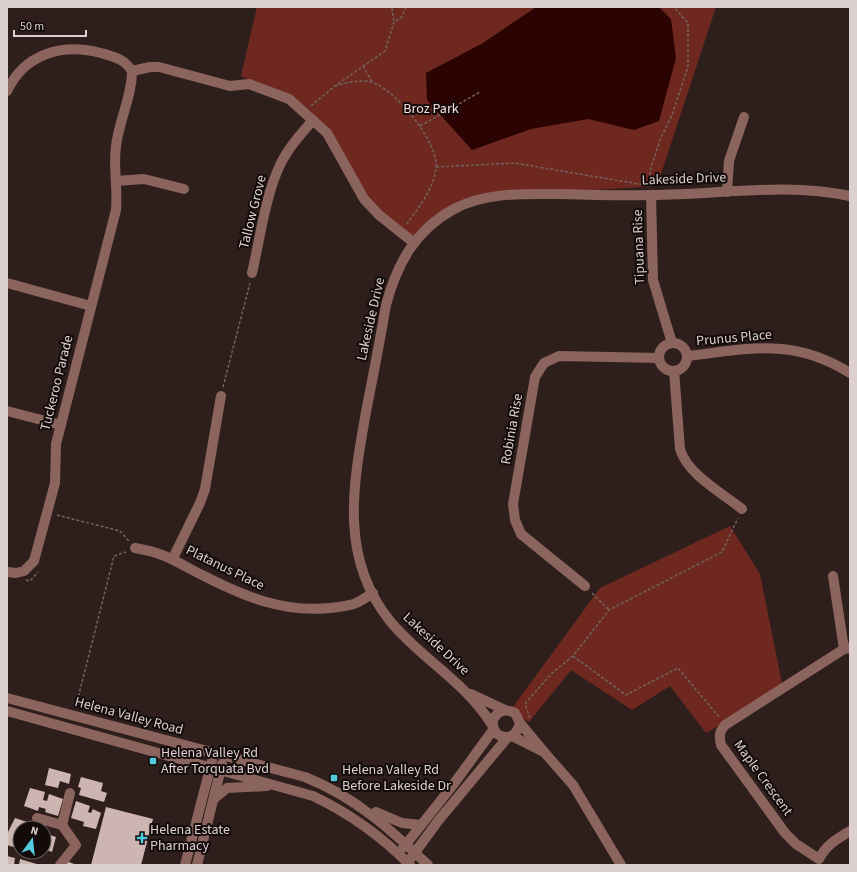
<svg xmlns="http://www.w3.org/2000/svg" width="857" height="872" font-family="'Source Sans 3',sans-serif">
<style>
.green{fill:#6f281f}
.water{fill:#2b0302}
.building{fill:#cdb6b2}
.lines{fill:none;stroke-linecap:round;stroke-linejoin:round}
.path{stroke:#726461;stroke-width:1.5;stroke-dasharray:3 2;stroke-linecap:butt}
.minor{stroke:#8b645e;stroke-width:10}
.poi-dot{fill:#54cade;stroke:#120b0a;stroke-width:1.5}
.labels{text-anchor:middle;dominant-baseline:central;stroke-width:4;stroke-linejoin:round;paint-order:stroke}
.park-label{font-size:14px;fill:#f7ddd9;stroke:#120b0a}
.street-label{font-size:14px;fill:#ddd1cf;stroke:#120b0a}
.poi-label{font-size:14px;fill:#ddd1cf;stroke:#120b0a;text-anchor:start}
</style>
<rect width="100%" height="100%" fill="#2f1f1c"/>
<g class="green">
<path d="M257 7H716L657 186 532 194 473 201 413 242 379 215 334 143 289 99 241 76Z"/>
<path d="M730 526 760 574 783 688 706 733 670 686 632 710 571 670 529 722 510 711 600 588Z"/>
</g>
<path class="water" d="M536 7H659L671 19 676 58 659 121 634 130 588 119 531 129 472 150 427 100 426 73 483 43Z"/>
<g class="building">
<path d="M49 768 71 774 69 784 60 781 58 788 45 785Z"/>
<path d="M81 777 103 783 101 791 107 793 104 802 79 795 81 788 78 787Z"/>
<path d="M30 788 45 792 43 800 47 801 49 794 63 799 58 816 45 812 46 809 39 807 38 811 24 806Z"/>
<path d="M76 801 90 806 88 812 91 813 93 809 101 813 96 829 83 826 84 822 71 818Z"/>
<path d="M106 807 153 819 141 865H91Z"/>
<path d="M15 818 30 823 29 828H20V849L7 845V834Z"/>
<path d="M44 833 56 837 52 852 44 849Z"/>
<path d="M7 856 15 858 14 865H7Z"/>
<path d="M20 859 40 865H19Z"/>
<path d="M66 861 77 865H65Z"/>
</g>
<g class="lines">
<g class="path">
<path d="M392 8 394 22"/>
<path d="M363 66 372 82"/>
<path d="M335 86C346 83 359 79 371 82 395 88 439 143 436 168 433 191 419 206 407 224"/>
<path d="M311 106 335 86 385 51 394 22 402 17 406 7"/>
<path d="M420 126 480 92"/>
<path d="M436 167 514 163 645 185"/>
<path d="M650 185V171L660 140 672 115 688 67V23L674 7"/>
<path d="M223 387 250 283"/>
<path d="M57 515 120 531 129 541"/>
<path d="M26 580 30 581 38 572"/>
<path d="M592 593 609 610"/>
<path d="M573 656 626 695 678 668 719 717"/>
<path d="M76 706 114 556 126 552"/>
<path d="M530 718 525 704 551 674 573 656 609 610 722 552 738 518"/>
</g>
<g class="minor">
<path d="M132 71 150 67H159L230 86 249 84 289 99 327 133 364 199 379 215 413 242"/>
<path d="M7 91C25 53 63 43 101 53 115 57 124 59 132 71"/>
<path d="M116 181 144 179 184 189"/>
<path d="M727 192 729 161 744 117"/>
<path d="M651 195 653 280 672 343"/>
<path d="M252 273C260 239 265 197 280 165 288 148 301 134 313 120"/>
<path d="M7 283 91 306"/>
<circle cx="673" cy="357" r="14"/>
<path d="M687 356C750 349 793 337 850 373"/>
<path d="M674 371 680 449C687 474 722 493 742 509"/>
<path d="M7 411 61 425"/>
<path d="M135 548C166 553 176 562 202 575 243 596 283 613 330 608 338 607 347 606 354 604 361 601 367 597 373 593"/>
<path d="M173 558 200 503 205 489 221 396"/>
<path d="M7 572 16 573 24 571 34 561 55 483 56 444 116 210C118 188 113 168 116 146 119 120 132 97 132 71"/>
<path d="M833 576 844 649"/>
<path d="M585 586 521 534 515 520 513 504 535 377 544 363 559 356 659 358"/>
<path d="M850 648 844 649 725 725C719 732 719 736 721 745L785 833 796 844 819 859C826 845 837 839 850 831"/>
<path d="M471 694 505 710"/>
<path d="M7 698 305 777C355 797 389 828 428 865"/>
<path d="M7 711 313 796C349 813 382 837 410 865"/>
<path d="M520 723C517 735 509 741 497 734 486 720 499 705 515 713L520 723 544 752 573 785 621 865"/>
<path d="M492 725C466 682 421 659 390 621 339 558 353 485 366 412 373 376 380 341 386 305 397 264 415 230 454 209 486 192 524 194 560 194 590 195 621 196 651 195 717 195 785 182 850 196"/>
<path d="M512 736 544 752"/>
<path d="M215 798 227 788 267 786"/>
<path d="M376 812 402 823 421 825"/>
<path d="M37 818 62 825 70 793"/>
<path d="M403 848 453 785 493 730"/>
<path d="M411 858 438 821 507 738"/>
<path d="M60 865 76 845 62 825"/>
<path d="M185 865 212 761"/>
<path d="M197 865 222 764"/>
</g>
</g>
<g class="poi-dot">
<rect x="149" y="757" width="8" height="8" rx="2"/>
<rect x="330" y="774" width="8" height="8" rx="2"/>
<path d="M140 832h4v4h4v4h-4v4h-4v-4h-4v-4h4z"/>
</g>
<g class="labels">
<g class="park-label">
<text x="431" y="109">Broz Park</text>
</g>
<g class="street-label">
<text transform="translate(684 179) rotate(-2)">Lakeside Drive</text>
<text transform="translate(253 212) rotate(-76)">Tallow Grove</text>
<text transform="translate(639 247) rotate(-92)">Tipuana Rise</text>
<text transform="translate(371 319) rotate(-77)">Lakeside Drive</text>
<text transform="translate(734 338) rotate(-5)">Prunus Place</text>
<text transform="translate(57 383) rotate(-76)">Tuckeroo Parade</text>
<text transform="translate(512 429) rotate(-80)">Robinia Rise</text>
<text transform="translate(225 568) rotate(26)">Platanus Place</text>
<text transform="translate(436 644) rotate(43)">Lakeside Drive</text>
<text transform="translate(129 716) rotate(15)">Helena Valley Road</text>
<text transform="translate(763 778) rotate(54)">Maple Crescent</text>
</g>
<g class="poi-label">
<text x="161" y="753">Helena Valley Rd<tspan x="161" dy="16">After Torquata Bvd</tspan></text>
<text x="342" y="770">Helena Valley Rd<tspan x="342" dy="16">Before Lakeside Dr</tspan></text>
<text x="150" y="830">Helena Estate<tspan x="150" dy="16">Pharmacy</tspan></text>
</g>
</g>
<rect width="857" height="872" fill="none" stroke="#ddd1cf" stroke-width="16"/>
<g transform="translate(32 840) rotate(15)"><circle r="19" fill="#120b0a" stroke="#635a59"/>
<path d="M0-3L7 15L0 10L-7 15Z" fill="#54cade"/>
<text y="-6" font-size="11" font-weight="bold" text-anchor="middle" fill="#ddd1cf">N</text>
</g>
<path d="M14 30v6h72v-6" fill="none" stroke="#ddd1cf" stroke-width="2"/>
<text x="20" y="30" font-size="12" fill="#ddd1cf" stroke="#120b0a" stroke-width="3" paint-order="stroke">50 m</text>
</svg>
